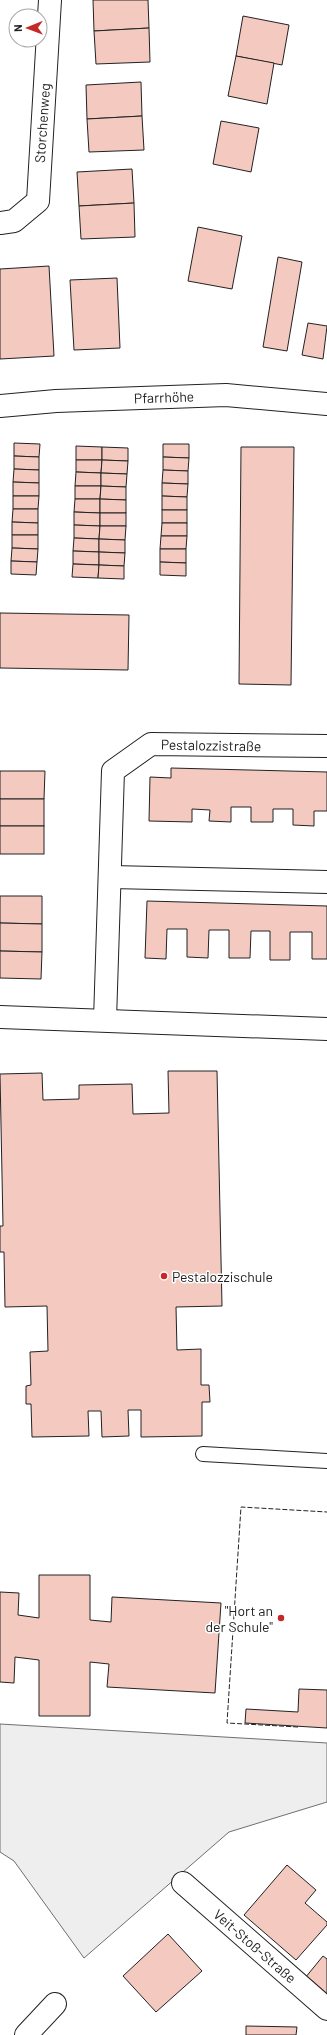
<svg xmlns="http://www.w3.org/2000/svg" width="327" height="2035" font-family="Barlow,sans-serif">
<style>
.green{fill:#eee;stroke:#6f6f6f}
.building{fill:#f3c9c0;stroke:#222}
.lines{fill:none;stroke-linecap:round;stroke-linejoin:round}
.service-casing{stroke:#222;stroke-width:16}
.minor-casing{stroke:#222;stroke-width:24}
.tertiary-casing{stroke:#222;stroke-width:24}
.service{stroke:#fff;stroke-width:14}
.minor{stroke:#fff;stroke-width:22}
.tertiary{stroke:#fff;stroke-width:22}
.fence{stroke:#222;stroke-width:1;stroke-dasharray:5 2;stroke-linecap:butt}
.poi-dot{fill:#c62828;stroke:#fff;stroke-width:1.5}
.labels{text-anchor:middle;dominant-baseline:central;stroke-width:3;stroke-linejoin:round;paint-order:stroke}
.street-label{font-size:14px;fill:#222;stroke:#fff}
.poi-label{font-size:14px;fill:#222;stroke:#fff;text-anchor:start}
</style>
<rect width="100%" height="100%" fill="#fff"/>
<path class="green" d="M0 1724 327 1743V1802L229 1832 84 1958 14 1861 0 1852Z"/>
<g class="building">
<path d="M93 0H148L149 28 94 31Z"/>
<path d="M243 16 289 25 282 65 236 56Z"/>
<path d="M149 28 150 62 96 64 94 31Z"/>
<path d="M236 56 274 63 267 104 228 96Z"/>
<path d="M141 82 142 116 87 119 86 85Z"/>
<path d="M142 116 144 150 89 152 87 119Z"/>
<path d="M221 121 259 128 251 172 213 164Z"/>
<path d="M132 169 134 203 79 206 77 172Z"/>
<path d="M134 203 135 237 81 239 79 206Z"/>
<path d="M198 227 242 236 232 289 188 281Z"/>
<path d="M278 257 302 262 287 351 263 347Z"/>
<path d="M49 266 54 356 0 359V269Z"/>
<path d="M117 278 120 348 74 350 70 280Z"/>
<path d="M308 323 327 326 323 359 302 355Z"/>
<path d="M14 443 40 444 39 457 14 456Z"/>
<path d="M163 444H189V458L163 457Z"/>
<path d="M76 446 102 447V460H76Z"/>
<path d="M102 447 128 448V461L102 460Z"/>
<path d="M241 447H294L291 685 239 684Z"/>
<path d="M14 456 39 457V470L14 469Z"/>
<path d="M163 457 189 458 188 471 163 470Z"/>
<path d="M76 460H102L101 473 76 472Z"/>
<path d="M102 460 128 461 127 474 101 473Z"/>
<path d="M14 469 39 470V483L13 482Z"/>
<path d="M163 470 188 471V484L162 483Z"/>
<path d="M76 472 101 473V486H75Z"/>
<path d="M101 473 127 474 126 487 101 486Z"/>
<path d="M13 482 39 483V496H13Z"/>
<path d="M162 483 188 484 187 497 162 496Z"/>
<path d="M75 486H101L100 499H75Z"/>
<path d="M101 486 126 487V500L100 499Z"/>
<path d="M13 496H39L38 509H13Z"/>
<path d="M162 496 187 497V510H162Z"/>
<path d="M75 499H100V513L74 512Z"/>
<path d="M100 499 126 500V513H100Z"/>
<path d="M13 509H38V523L12 522Z"/>
<rect x="162" y="510" width="25" height="13"/>
<path d="M74 512 100 513V526L74 525Z"/>
<rect x="100" y="513" width="26" height="13"/>
<path d="M12 522 38 523V535H12Z"/>
<path d="M162 523H187V536H161Z"/>
<path d="M74 525 100 526 99 539 74 538Z"/>
<path d="M100 526H126L125 540 99 539Z"/>
<path d="M12 535H38V549L12 548Z"/>
<path d="M161 536H187L186 549H160Z"/>
<path d="M74 538 99 539V552L73 551Z"/>
<path d="M99 539 125 540V553L99 552Z"/>
<path d="M12 548 38 549 37 562 11 561Z"/>
<path d="M160 549H186V563L160 562Z"/>
<path d="M73 551 99 552V565L73 564Z"/>
<path d="M99 552 125 553 124 566 99 565Z"/>
<path d="M11 561 37 562 36 575 11 574Z"/>
<path d="M160 562 186 563V576L160 575Z"/>
<path d="M73 564 99 565 98 578 72 577Z"/>
<path d="M99 565 124 566V579L98 578Z"/>
<path d="M0 613 129 615 128 670 0 668Z"/>
<path d="M171 768 327 772V811H314V826L293 825V809H273V822H251V807H231V822L209 821 210 810 192 809V822L149 821 150 777 171 778Z"/>
<path d="M0 771H45L44 799H0Z"/>
<rect x="0" y="799" width="44" height="27"/>
<rect x="0" y="826" width="44" height="28"/>
<path d="M0 896H42V924L0 923Z"/>
<path d="M147 901 327 906V959H312V932H290V960H270V931H251L250 958H229V930H209L208 958 187 957V929H167L166 959 145 958Z"/>
<path d="M0 923 42 924V952L0 951Z"/>
<path d="M0 951 42 952 41 979 0 978Z"/>
<path d="M168 1071H217L222 1306 176 1307 177 1350 201 1349V1385H209L210 1402H202V1436L141 1437V1410H128L129 1436 102 1437 101 1411H88L89 1436 32 1437 31 1404H26V1386L31 1385 30 1352 48 1351 47 1306 5 1307 4 1252H0V1226H3L0 1074 42 1073 43 1100 79 1099V1085L132 1084 133 1114 169 1113Z"/>
<path d="M39 1575H90V1620L111 1622 112 1597 221 1603 215 1693 107 1687 109 1664 90 1662V1716H39V1660L15 1657 14 1683 0 1682V1592L19 1593 18 1615 39 1618Z"/>
<path d="M299 1689 327 1690V1728L245 1723 246 1709 298 1712Z"/>
<path d="M287 1865 316 1890 305 1903 327 1922V1925L296 1960 244 1915Z"/>
<path d="M168 1934 202 1971 156 2012 123 1976Z"/>
<path d="M323 1956 327 1959V1995L305 1978Z"/>
<path d="M246 2026 297 2027 296 2035H246Z"/>
</g>
<g class="lines">
<g class="service-casing">
<path id="service" d="M203 1454 327 1461"/>
</g>
<g class="minor-casing">
<g id="minor">
<path d="M0 223 14 221 38 201 50 0"/>
<path d="M111 877 327 882"/>
<path d="M0 1017 327 1029"/>
<path d="M105 1020 113 771 151 744 327 746"/>
<path d="M183 1883 327 2009"/>
<path d="M26 2035 55 2004"/>
</g>
</g>
<g class="tertiary-casing">
<path id="tertiary" d="M0 406 56 401 226 395 327 404"/>
</g>
<use href="#service" class="service"/>
<use href="#minor" class="minor"/>
<use href="#tertiary" class="tertiary"/>
<path class="fence" d="M298 1727 227 1723 241 1507 327 1512"/>
</g>
<g class="poi-dot">
<circle cx="164" cy="1276" r="4"/>
<circle cx="281" cy="1618" r="4"/>
</g>
<g class="labels">
<g class="street-label">
<text transform="translate(42 123) rotate(-86)">Storchenweg</text>
<text transform="translate(164 397) rotate(-2)">Pfarrhöhe</text>
<text transform="translate(211 745) rotate(1)">Pestalozzistraße</text>
<text transform="translate(255 1946) rotate(41)">Veit-Stoß-Straße</text>
</g>
<g class="poi-label">
<text x="172" y="1276">Pestalozzischule</text>
<text x="273" y="1610" text-anchor="end">"Hort an<tspan x="273" dy="16">der Schule"</tspan></text>
</g>
</g>
<g transform="translate(28 28) rotate(269)"><circle r="19" fill="#ffffff" stroke="#a7a7a7"/>
<path d="M0-3L7 15L0 10L-7 15Z" fill="#c62828"/>
<text y="-6" font-size="11" font-weight="bold" text-anchor="middle" fill="#222222">N</text>
</g>
</svg>
